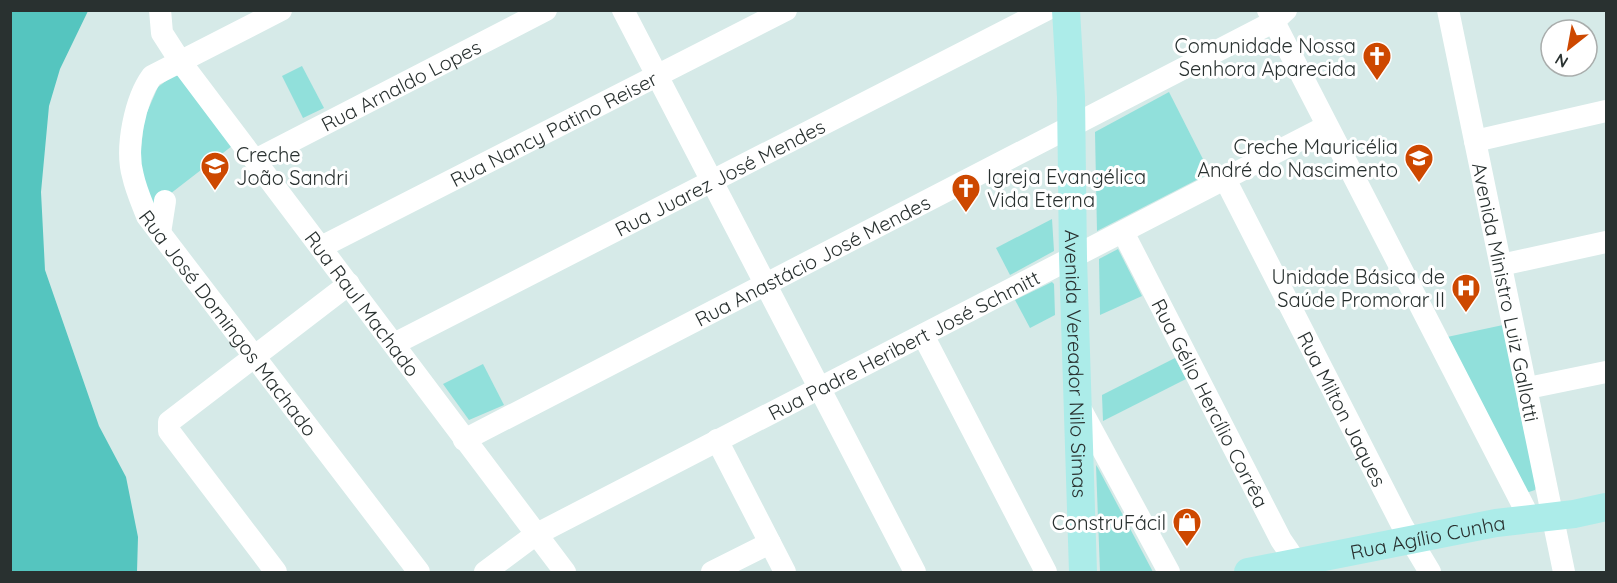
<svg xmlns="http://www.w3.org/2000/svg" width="1617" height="583" font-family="Quicksand,sans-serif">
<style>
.green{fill:#91e0db}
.water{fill:#55c5bf}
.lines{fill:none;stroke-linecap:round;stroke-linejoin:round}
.minor{stroke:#fff;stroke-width:22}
.major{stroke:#acece9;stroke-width:28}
.labels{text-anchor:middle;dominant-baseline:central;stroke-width:6;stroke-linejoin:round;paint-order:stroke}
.poi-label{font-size:20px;fill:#293130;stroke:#fff;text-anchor:end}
.street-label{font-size:20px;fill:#293130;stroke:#fff}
</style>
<rect width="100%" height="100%" fill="#d6eae8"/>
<g class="green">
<path d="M302 66 324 108 303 118 282 76Z"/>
<path d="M174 75 180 76 232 146 157 204 155 208 139 172 144 119 158 87Z"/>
<path d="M1169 92 1210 173 1097 231 1095 132Z"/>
<path d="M1052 219 1054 251 1010 275 996 248Z"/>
<path d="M1118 249 1142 296 1100 315 1099 259Z"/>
<path d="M1052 282 1054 284 1055 315 1030 328 1015 300Z"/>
<path d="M1503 325 1519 401 1518 405 1537 485 1535 490 1529 492 1526 491 1447 337Z"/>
<path d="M1175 358 1186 379 1103 421 1102 395Z"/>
<path d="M483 364 504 405 469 420 443 384Z"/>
<path d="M1096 465 1098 468 1153 572H1100Z"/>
</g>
<path class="water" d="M10 11H88L60 69 49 106 41 192 45 270 99 426 126 477 138 537 137 572H11Z"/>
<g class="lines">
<g class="minor">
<path id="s1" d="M160 10 162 33 180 61 565 572"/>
<path id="s2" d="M281 10 152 76C135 99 125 148 133 176 136 190 142 203 147 216L419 572"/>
<path d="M623 10 915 572"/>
<path d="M1268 10 1530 519"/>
<path id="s3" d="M1448 10 1564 572"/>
<path d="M1475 141 1606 111"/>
<path id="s4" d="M255 160 546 10"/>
<path id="s5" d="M1225 179 1403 527 1430 572"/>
<path id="s6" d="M1123 232 1281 540 1303 572"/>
<path d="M160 233 165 201"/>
<path id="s7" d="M321 247 786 10"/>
<path d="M1501 265 1606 242"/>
<path d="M923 335 1046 572"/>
<path id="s8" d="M394 344 1046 10"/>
<path d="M1528 388 1606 372"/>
<path d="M1079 406 1169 572"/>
<path id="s9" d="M464 440 1273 22 1286 10"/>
<path d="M717 440 785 572"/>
<path d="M276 572 169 431V422L349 284"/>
<path id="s10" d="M485 572 535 535 1327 126"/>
<path d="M712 572 770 543"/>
</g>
<g class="major">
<path id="s11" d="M1066 10 1071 97 1073 258 1083 572"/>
<path id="s12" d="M1248 572 1496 523 1574 514 1606 507"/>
</g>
</g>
<defs>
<g id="church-pin" transform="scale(1.5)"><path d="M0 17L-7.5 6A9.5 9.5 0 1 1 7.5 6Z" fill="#cd4800" stroke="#fff"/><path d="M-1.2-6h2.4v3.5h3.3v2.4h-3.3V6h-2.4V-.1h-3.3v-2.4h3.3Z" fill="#fff"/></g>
<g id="school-pin" transform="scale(1.5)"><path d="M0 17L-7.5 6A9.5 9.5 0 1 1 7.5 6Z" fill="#cd4800" stroke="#fff"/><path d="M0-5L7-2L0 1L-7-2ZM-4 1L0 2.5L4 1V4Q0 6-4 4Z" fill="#fff"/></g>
<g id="hospital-pin" transform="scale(1.5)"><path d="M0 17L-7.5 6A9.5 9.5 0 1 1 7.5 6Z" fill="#cd4800" stroke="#fff"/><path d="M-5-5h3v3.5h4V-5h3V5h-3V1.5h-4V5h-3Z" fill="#fff"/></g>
<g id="shop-pin" transform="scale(1.5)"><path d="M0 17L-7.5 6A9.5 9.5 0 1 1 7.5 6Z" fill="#cd4800" stroke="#fff"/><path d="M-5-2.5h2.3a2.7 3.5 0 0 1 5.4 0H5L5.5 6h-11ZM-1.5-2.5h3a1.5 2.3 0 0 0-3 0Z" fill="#fff"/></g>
</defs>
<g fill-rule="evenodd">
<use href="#church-pin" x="1377" y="56"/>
<use href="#school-pin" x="1419" y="158"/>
<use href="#school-pin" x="215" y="166"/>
<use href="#church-pin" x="966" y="188"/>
<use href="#hospital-pin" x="1466" y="288"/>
<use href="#shop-pin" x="1187" y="522"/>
</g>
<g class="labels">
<g class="poi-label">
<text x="1356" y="45">Comunidade Nossa<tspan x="1356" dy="23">Senhora Aparecida</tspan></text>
<text x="1398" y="146">Creche Mauricélia<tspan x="1398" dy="23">André do Nascimento</tspan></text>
<text x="236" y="154" text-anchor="start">Creche<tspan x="236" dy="23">João Sandri</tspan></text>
<text x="987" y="176" text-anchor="start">Igreja Evangélica<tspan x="987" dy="23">Vida Eterna</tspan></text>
<text x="1445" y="276">Unidade Básica de<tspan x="1445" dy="23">Saúde Promorar II</tspan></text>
<text x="1166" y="522">ConstruFácil</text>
</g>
<g class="street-label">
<text stroke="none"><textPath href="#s4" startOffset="164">Rua Arnaldo Lopes</textPath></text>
<text stroke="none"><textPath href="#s7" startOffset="261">Rua Nancy Patino Reiser</textPath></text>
<text stroke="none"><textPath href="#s8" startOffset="366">Rua Juarez José Mendes</textPath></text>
<text stroke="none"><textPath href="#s9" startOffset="392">Rua Anastácio José Mendes</textPath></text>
<text stroke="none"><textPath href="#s3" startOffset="288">Avenida Ministro Luiz Gallotti</textPath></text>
<text stroke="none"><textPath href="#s1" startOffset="360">Rua Raul Machado</textPath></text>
<text stroke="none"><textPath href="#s2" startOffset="426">Rua José Domingos Machado</textPath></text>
<text stroke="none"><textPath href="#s10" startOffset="477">Rua Padre Heribert José Schmitt</textPath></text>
<text stroke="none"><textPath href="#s11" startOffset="354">Avenida Vereador Nilo Simas</textPath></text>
<text stroke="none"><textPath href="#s6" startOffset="192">Rua Gélio Hercílio Corrêa</textPath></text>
<text stroke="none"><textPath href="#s5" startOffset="258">Rua Milton Jaques</textPath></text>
<text stroke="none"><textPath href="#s12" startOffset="183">Rua Agílio Cunha</textPath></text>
</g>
</g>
<rect width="1617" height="583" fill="none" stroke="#293130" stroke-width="24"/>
<g transform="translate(1569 48) rotate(211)"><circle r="28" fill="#ffffff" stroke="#a9adac" stroke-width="1.5"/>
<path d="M0-4.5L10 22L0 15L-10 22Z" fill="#cd4800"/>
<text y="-9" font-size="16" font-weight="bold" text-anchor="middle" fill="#293130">N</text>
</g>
</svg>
